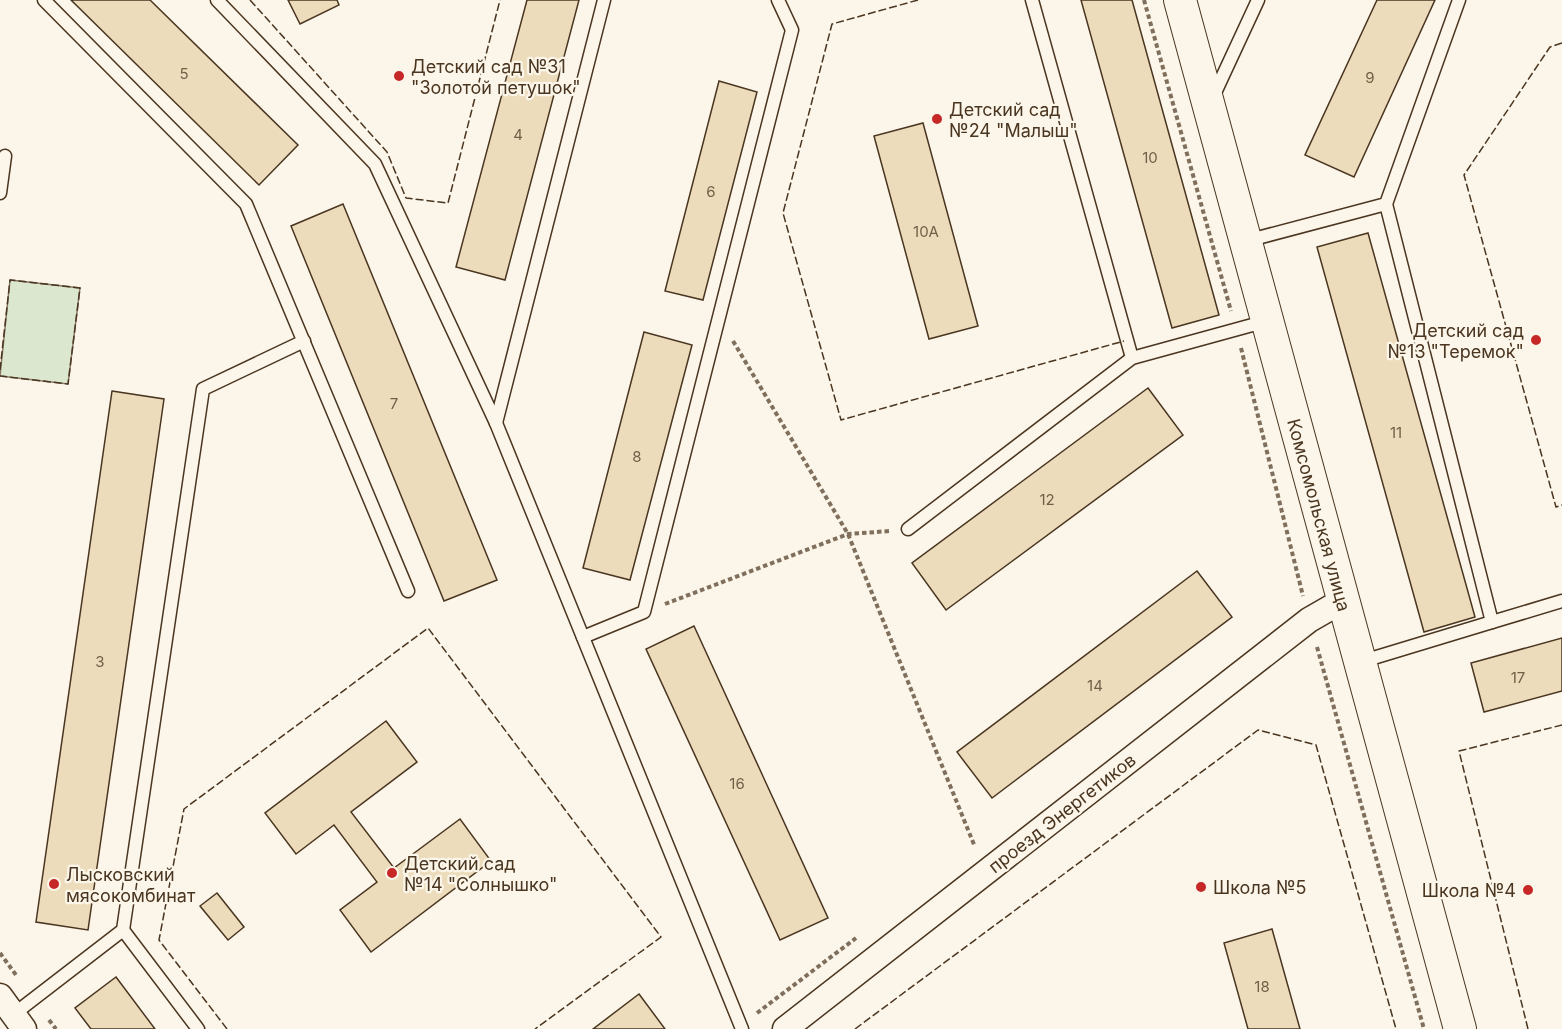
<svg xmlns="http://www.w3.org/2000/svg" width="1562" height="1029" font-family="Inter,sans-serif">
<style>
.green{fill:#dce7d0;stroke:#887966;stroke-width:1.5}
.building{fill:#ecdcbc;stroke:#4a3520;stroke-width:1.5}
.lines{fill:none;stroke-linecap:round;stroke-linejoin:round}
.service-casing{stroke:#4a3520;stroke-width:15}
.minor-casing{stroke:#4a3520;stroke-width:27}
.tertiary-casing{stroke:#4a3520;stroke-width:34}
.path{stroke:#7f6f5c;stroke-width:4;stroke-dasharray:4.5 3;stroke-linecap:butt}
.service{stroke:#fbf6e9;stroke-width:12}
.minor{stroke:#fbf6e9;stroke-width:24}
.tertiary{stroke:#fbf6e9;stroke-width:32}
.fence{stroke:#4a3520;stroke-width:1.5;stroke-dasharray:8 3;stroke-linecap:butt}
.poi-dot{fill:#c62828;stroke:#fbf6e9;stroke-width:2}
.labels{text-anchor:middle;dominant-baseline:central;stroke-width:4.5;stroke-linejoin:round;paint-order:stroke}
.number-label{font-size:15px;fill:#725f47}
.poi-label{font-size:18px;fill:#4a3520;stroke:#fbf6e9;text-anchor:start}
.street-label{font-size:18px;fill:#4a3520;stroke:#fbf6e9}
</style>
<rect width="100%" height="100%" fill="#fbf6e9"/>
<path class="green" d="M10 280 80 288 68 384 0 376Z"/>
<g class="building">
<path d="M71 0H150L298 145 259 185Z"/>
<path d="M288 0H337L339 5 300 24Z"/>
<path d="M527 0H579L505 280 456 267Z"/>
<path d="M1081 0H1132L1219 315 1172 328Z"/>
<path d="M1377 0H1435L1354 177 1305 155Z"/>
<path d="M719 81 757 92 703 300 665 291Z"/>
<path d="M923 123 978 326 929 339 874 136Z"/>
<path d="M343 204 497 580 444 601 291 226Z"/>
<path d="M1368 233 1475 617 1424 632 1317 247Z"/>
<path d="M644 332 692 345 630 580 583 568Z"/>
<path d="M1148 388 1183 435 946 610 912 563Z"/>
<path d="M112 391 164 399 88 930 36 922Z"/>
<path d="M1197 571 1232 617 992 798 957 752Z"/>
<path d="M694 626 828 918 780 940 646 649Z"/>
<path d="M1562 638V691L1484 712 1471 663Z"/>
<path d="M386 721 417 762 351 812 394 868 460 819 491 861 371 952 340 910 377 882 334 825 296 854 265 813Z"/>
<path d="M217 893 244 927 228 940 200 906Z"/>
<path d="M1272 929 1300 1029H1248L1224 943Z"/>
<path d="M116 977 155 1029H91L75 1008Z"/>
<path d="M639 994 665 1029H593Z"/>
</g>
<g class="lines">
<g class="service-casing">
<g id="service">
<path d="M44 0 246 204 408 591"/>
<path d="M217 0 375 164 496 423 742 1029"/>
<path d="M1032 0 1132 358"/>
<path d="M1213 97 1258 0"/>
<path d="M0 193 5 156"/>
<path d="M1386 204 1492 622 1562 601"/>
<path d="M1246 241 1386 204 1459 0"/>
<path d="M496 423 604 0"/>
<path d="M908 529 1132 358 1267 321"/>
<path d="M583 637 644 612 792 30 778 0"/>
<path d="M1360 662 1492 622"/>
<path d="M123 930 198 1029"/>
<path d="M14 1014 123 930 203 389 304 341"/>
</g>
</g>
<g class="minor-casing">
<g id="minor">
<path d="M0 996 24 1029"/>
<path d="M785 1029 1309 620 1342 601"/>
</g>
</g>
<g class="tertiary-casing">
<path id="tertiary" d="M1180 0 1460 1029"/>
</g>
<g class="path">
<path d="M1144 0 1231 311"/>
<path d="M733 341 848 534 975 847"/>
<path d="M1241 348 1303 596"/>
<path d="M665 604 848 534 890 531"/>
<path d="M1317 647 1424 1029"/>
<path d="M0 953 16 975"/>
<path d="M757 1013 856 938"/>
<path d="M49 1020 56 1029"/>
</g>
<use href="#service" class="service"/>
<use href="#minor" class="minor"/>
<use href="#tertiary" class="tertiary"/>
<g class="fence">
<path d="M250 0 387 152 406 198 448 203 500 0"/>
<path d="M918 0 832 24 783 213 841 420 1124 341"/>
<path d="M1562 43 1550 47 1464 175 1556 507 1562 505"/>
<path d="M0 370 10 280 80 288 68 384 0 376"/>
<path d="M227 1029 159 940 184 809 428 628 661 937 535 1029"/>
<path d="M855 1029 1258 730 1316 745 1396 1029"/>
<path d="M1528 1029 1459 751 1562 725"/>
</g>
</g>
<g class="poi-dot">
<circle cx="399" cy="76" r="6"/>
<circle cx="937" cy="119" r="6"/>
<circle cx="1536" cy="340" r="6"/>
<circle cx="392" cy="873" r="6"/>
<circle cx="54" cy="884" r="6"/>
<circle cx="1201" cy="887" r="6"/>
<circle cx="1528" cy="890" r="6"/>
</g>
<g class="labels">
<g class="number-label">
<text x="184" y="73">5</text>
<text x="1370" y="77">9</text>
<text x="518" y="134">4</text>
<text x="1150" y="157">10</text>
<text x="711" y="191">6</text>
<text x="926" y="231">10А</text>
<text x="394" y="403">7</text>
<text x="1396" y="432">11</text>
<text x="637" y="456">8</text>
<text x="1047" y="499">12</text>
<text x="100" y="661">3</text>
<text x="1518" y="677">17</text>
<text x="1095" y="685">14</text>
<text x="737" y="783">16</text>
<text x="1262" y="986">18</text>
</g>
<g class="poi-label">
<text x="411" y="66">Детский сад №31<tspan x="411" dy="21">"Золотой петушок"</tspan></text>
<text x="949" y="109">Детский сад<tspan x="949" dy="21">№24 "Малыш"</tspan></text>
<text x="1524" y="330" text-anchor="end">Детский сад<tspan x="1524" dy="21">№13 "Теремок"</tspan></text>
<text x="404" y="863">Детский сад<tspan x="404" dy="21">№14 "Солнышко"</tspan></text>
<text x="66" y="874">Лысковский<tspan x="66" dy="21">мясокомбинат</tspan></text>
<text x="1213" y="887">Школа №5</text>
<text x="1516" y="890" text-anchor="end">Школа №4</text>
</g>
<g class="street-label">
<text transform="translate(1319 515) rotate(75)">Комсомольская улица</text>
<text transform="translate(1062 813) rotate(-38)">проезд Энергетиков</text>
</g>
</g>
</svg>
